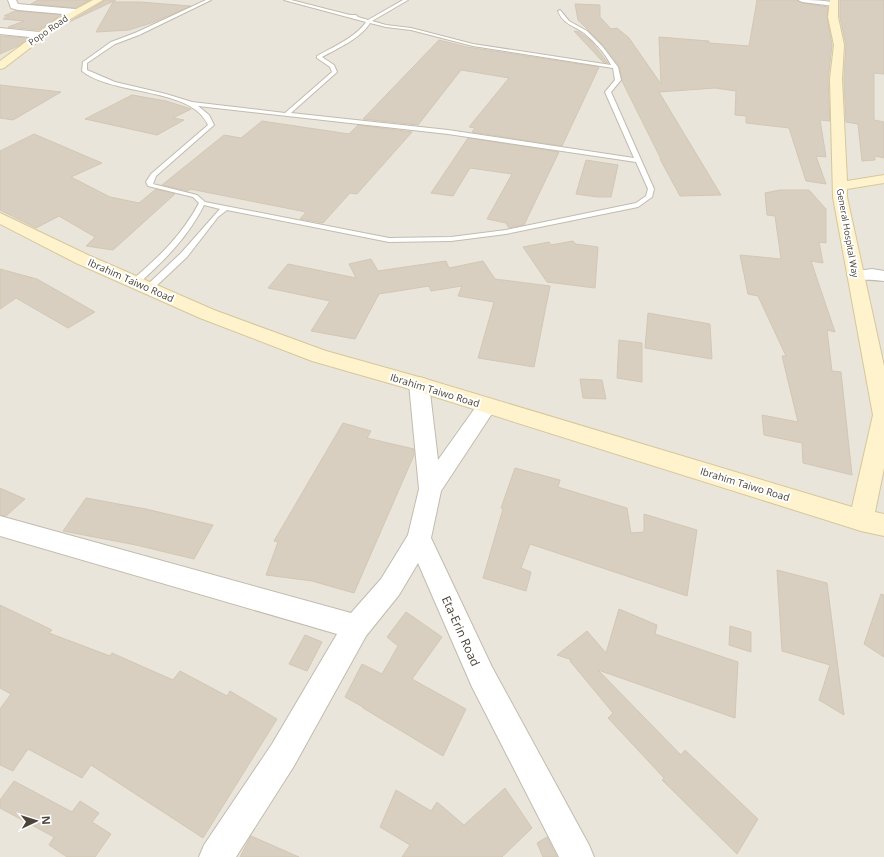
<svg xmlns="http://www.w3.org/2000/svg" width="884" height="857" font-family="'Open Sans',sans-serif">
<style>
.residential{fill:#eae5da}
.building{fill:#d8cfc1;stroke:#d3c7b4}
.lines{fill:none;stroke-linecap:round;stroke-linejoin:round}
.service-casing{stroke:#c2bbae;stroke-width:2}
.minor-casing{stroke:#c2bbae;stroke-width:2}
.secondary-casing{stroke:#d6c79b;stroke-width:2}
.service{fill:#fff;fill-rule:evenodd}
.minor{fill:#fff;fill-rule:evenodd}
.secondary{fill:#fff3cd;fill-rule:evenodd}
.labels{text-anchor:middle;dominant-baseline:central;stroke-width:4;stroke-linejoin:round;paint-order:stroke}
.far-street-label{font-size:9px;fill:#4b4439;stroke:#fff}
.street-label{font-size:10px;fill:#4b4439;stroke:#fff}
.near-street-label{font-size:12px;fill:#4b4439;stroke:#fff}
</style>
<rect width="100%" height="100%" fill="#f6f3ec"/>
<rect class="residential" x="0" y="0" width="884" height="857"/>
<g class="building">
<path d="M38 0H90L76 8 31 4Z"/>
<path d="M104 0H116L69 22 104 1Z"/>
<path d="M757 0H797L802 3 828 7 827 17 832 45 828 79 830 121 820 120 826 157 816 156 826 184 806 181 789 128 746 123V116L735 115 736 91 715 88 659 92 721 195 680 196 660 159H661L622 81 619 66 603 45 578 20 575 4 600 5V17L611 29 617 28 629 38 661 84 659 37 709 41V43L749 46Z"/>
<path d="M840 0H884V74L874 73V120L884 122V158L875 156V160L862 161 858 124 846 122 844 79 846 45 840 17Z"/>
<path d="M113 2H140L191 6 154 22 129 30 96 32Z"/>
<path d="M15 11H18L61 15 39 30 8 27 24 21 3 19 9 16H4Z"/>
<path d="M574 31 579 32 591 41 608 63 603 62Z"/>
<path d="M0 36 28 38 20 45 0 54Z"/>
<path d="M439 40 467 47 599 67 562 146 472 132 475 128 469 127 509 78 461 70 418 125 363 119Z"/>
<path d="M0 85 61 92 13 120 0 118Z"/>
<path d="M132 95 166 101 191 109 173 118 184 120 157 135 85 119Z"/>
<path d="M262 121 349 134 358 125 412 132 357 194 350 193 323 223 300 219 306 212 190 189 188 191 162 185 224 135 241 138Z"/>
<path d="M34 134 102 163 71 177 110 197 139 203 156 189 175 194 113 250 86 246 95 237 59 216 36 228 0 210V151Z"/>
<path d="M468 138 559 152 524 225 509 228 506 223 487 219 512 174 470 168 453 196 431 193Z"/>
<path d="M586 160 618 165 611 197H597L576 194Z"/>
<path d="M780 190H809L826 209V243L819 242 823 263 811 261 835 332 827 330 832 371 841 372 852 475 803 463 802 443 764 435 762 415 798 422 782 356H786L758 296 748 294 740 255 781 259 775 216 767 215 765 193Z"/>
<path d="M573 241 576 244 598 247 595 288 547 282 523 247 549 242 551 245Z"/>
<path d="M371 259 378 271 446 261 449 268 483 261 495 279 550 286 534 367 478 358 494 302 458 296 462 286 431 291 429 286 379 294 355 339 311 331 330 301 268 288 288 264 356 278 349 264Z"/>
<path d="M0 269 37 279 95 312 68 328 16 298 0 309Z"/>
<path d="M648 313 710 324 712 359 645 348Z"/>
<path d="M619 340 642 343V382L617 378Z"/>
<path d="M580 379 602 380 606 399 583 398Z"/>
<path d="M343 423 371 431 367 438 414 449V455L354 593 312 581 266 575 278 542 274 541Z"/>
<path d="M515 468 560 480 558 487 627 508 631 533 644 532V514L697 530 687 596 530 544 521 568 531 572 526 591 483 578 503 509 501 508Z"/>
<path d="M0 488 25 499 6 516 0 515Z"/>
<path d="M86 498 146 509 213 525 194 559 136 545 63 531Z"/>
<path d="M777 570 827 583 844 715 819 700 830 665 782 651Z"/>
<path d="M881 594 884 595V657L864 644Z"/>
<path d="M0 605 52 630 49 633 110 656 112 653 173 680 180 671 227 696 230 691 277 719 203 838 91 765 82 778 28 749 13 771 0 765V709L11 694 0 688Z"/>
<path d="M619 609 657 625 655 634 738 662 735 718 598 670 681 755 685 750 758 819 737 854 662 780 664 778 608 718 613 713 570 661 572 660 557 655 587 631 606 653Z"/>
<path d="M406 612 442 637 412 679 466 709 443 756 363 708V707L345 697 362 664 382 674 398 646 387 637Z"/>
<path d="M730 626 751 632V652L729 645Z"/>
<path d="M305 635 322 642 307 671 289 664Z"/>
<path d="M14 781 72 812 80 801 99 813 92 822 111 834 95 857H67L49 845 54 837 0 808V800Z"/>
<path d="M505 788 532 828 502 857H402L410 845 380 827 396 790 431 811 437 802 464 825Z"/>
<path d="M251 836 299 857H240Z"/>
<path d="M547 837 557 857H543L537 843Z"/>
</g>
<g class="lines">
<g class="service-casing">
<path id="service" d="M206 0H211L139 35 115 44 87 63V70L115 82 166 94 192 102 285 113 332 72 330 67 317 58V56C333 47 356 37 366 22L284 0H291L350 15H356L358 17 368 20 403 0H408L372 21 386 25 411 28 473 44 611 65C605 53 595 42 584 33 573 25 563 24 558 11L560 10 569 21 587 31 602 46 618 67 621 80 611 92 654 189 652 197 638 207 506 234 451 241 389 242 227 210 218 217 187 257 152 290H146V286L181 253 220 209 204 205C188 237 164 261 138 284H132V280C159 257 182 235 199 203L193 197 148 186 146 182 151 174 208 125C192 87 113 96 82 71L83 62 111 42 135 33ZM370 23 386 27 411 30 473 46 613 68 615 80 605 92 634 158 448 130 291 113 337 72 334 65 322 57C338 48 360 39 370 23ZM198 106 448 134 636 162 648 189 646 196 636 203 506 230 451 237 389 238 205 202 197 195 153 184 156 176 214 125 209 115Z"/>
</g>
<g class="minor-casing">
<g id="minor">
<path d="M8 0H16L18 4 75 9 79 12 75 15 18 10 11 8Z"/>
<path d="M798 0C809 0 829 0 838 4L834 6 802 2Z"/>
<path d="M0 28 39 32 44 35 39 38 0 34Z"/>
<path d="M872 269 884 271V281C872 279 860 281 849 278L847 275 849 272Z"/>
<path d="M419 377 426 379 429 384 438 460 480 401 487 399 494 401 497 406 441 491 431 538 492 667 589 845 594 857H559L472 687 418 563 399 595 366 636 294 766 236 857H199L204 845 272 744 337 634 0 536V516L351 613 381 579 408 535 419 489 409 384 412 379Z"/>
</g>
</g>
<g class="secondary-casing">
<g id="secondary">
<path d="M93 0H103L60 25 4 68 0 69V61L54 21Z"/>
<path d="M830 0H838V17L844 45 842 79 847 181 884 175V183L847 189V197L884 366V468L875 512 884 514V536L861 531 413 390 312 361 200 318 76 263 0 224V213L88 255 214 310 326 351 426 379 852 507 873 415 833 197 830 79 834 45 828 17Z"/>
</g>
</g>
<use href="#service" class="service"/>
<use href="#minor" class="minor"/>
<use href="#secondary" class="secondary"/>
</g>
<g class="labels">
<g class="far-street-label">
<text transform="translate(48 30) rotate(-35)">Popo Road</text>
<text transform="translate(848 233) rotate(80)">General Hospital Way</text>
</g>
<g class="street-label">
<text transform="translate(131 280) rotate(24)">Ibrahim Taiwo Road</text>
<text transform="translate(435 390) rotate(17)">Ibrahim Taiwo Road</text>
<text transform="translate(745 484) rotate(17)">Ibrahim Taiwo Road</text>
</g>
<g class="near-street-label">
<text transform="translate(461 631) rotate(66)">Eta-Erin Road</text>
</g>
</g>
<g transform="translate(36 821) rotate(86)" stroke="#ffffff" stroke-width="3" paint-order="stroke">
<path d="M0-3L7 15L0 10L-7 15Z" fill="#4b4439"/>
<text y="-6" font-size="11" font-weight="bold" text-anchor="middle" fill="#4b4439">N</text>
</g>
</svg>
